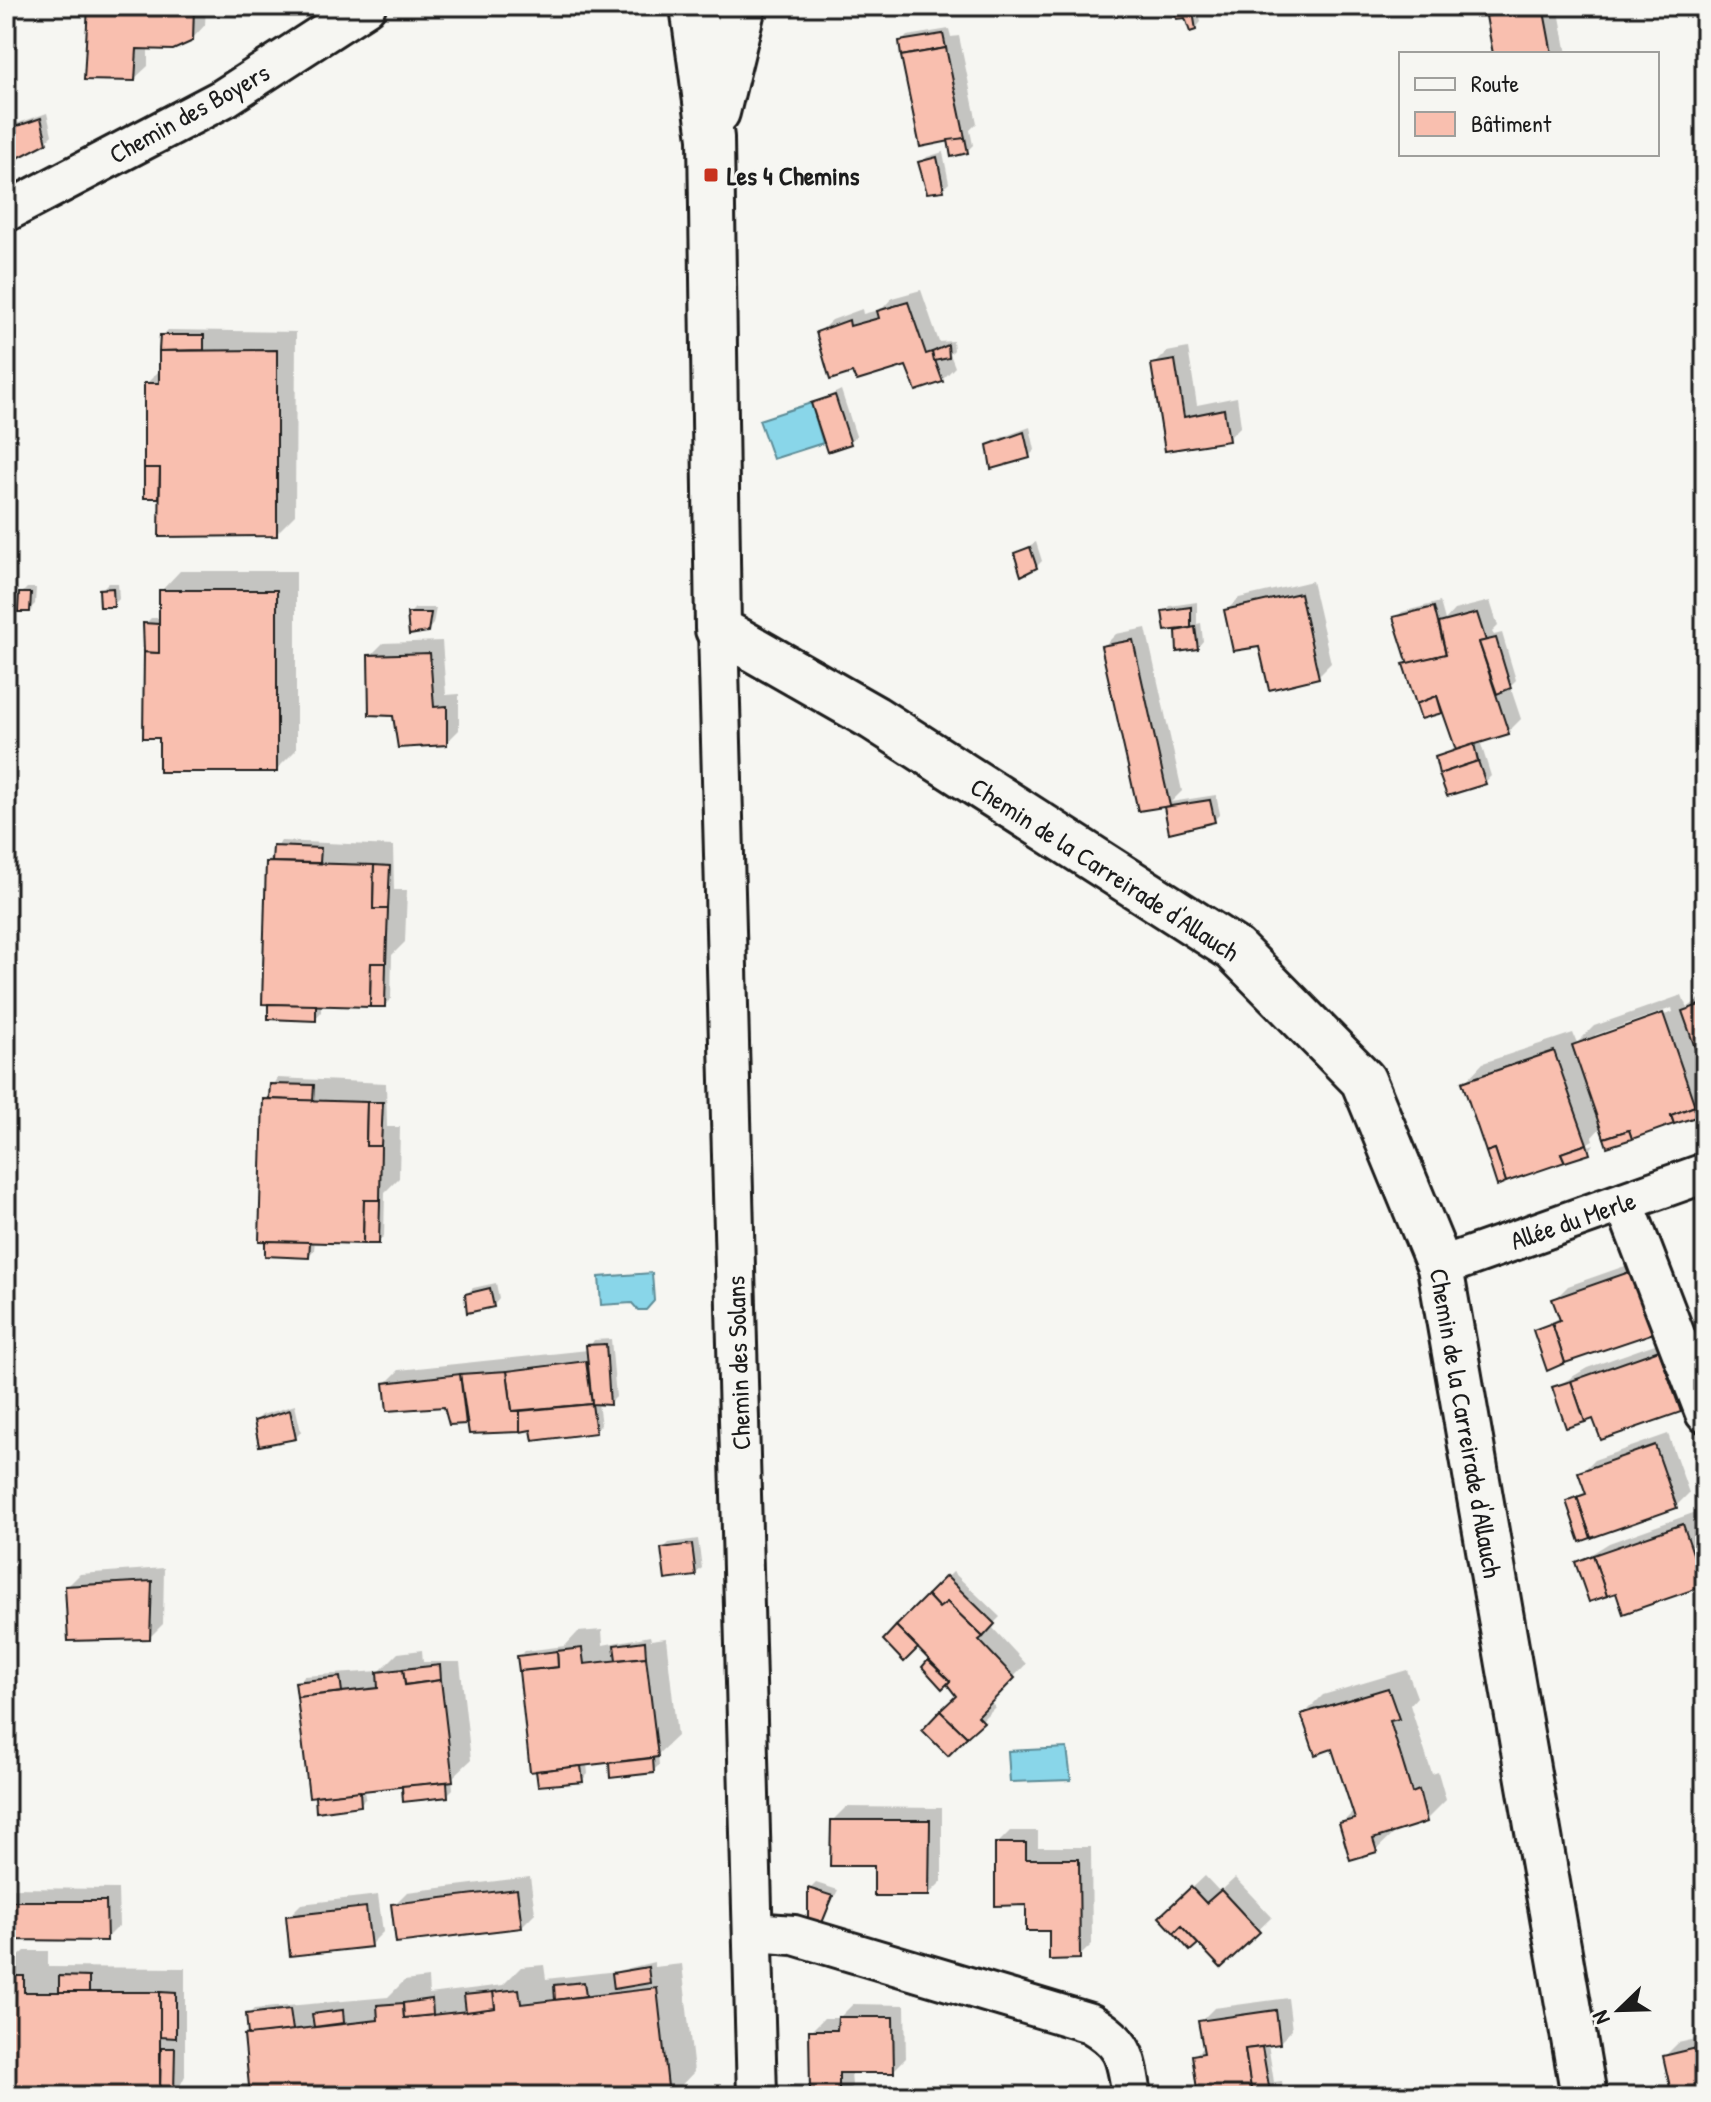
<svg xmlns="http://www.w3.org/2000/svg" width="1711" height="2102" font-family="'Patrick Hand',sans-serif">
<style>
.water{fill:#89d6e9;stroke:#5d8c97;stroke-width:2}
.shadow{fill:#0003;fill-rule:evenodd}
.building{fill:#f9bfaf;stroke:#1c1c1c;stroke-width:2}
.lines{fill:none;stroke-linecap:round;stroke-linejoin:round}
.minor-casing{stroke:#1c1c1c;stroke-width:44}
.tertiary-casing{stroke:#1c1c1c;stroke-width:50}
.minor{stroke:#f6f6f2;stroke-width:38}
.tertiary{stroke:#f6f6f2;stroke-width:44}
.poi-dot{fill:#c8321e;stroke:#f6f6f2;stroke-width:3}
.labels{text-anchor:middle;dominant-baseline:central;stroke-width:6;stroke-linejoin:round;paint-order:stroke}
.street-label{font-size:26px;fill:#1c1c1c;stroke:#f6f6f2}
.poi-label{font-size:26px;font-weight:bold;fill:#1c1c1c;stroke:#f6f6f2;text-anchor:start}
</style>
<rect width="100%" height="100%" fill="#f6f6f2"/>
<filter id="ink" filterUnits="userSpaceOnUse"><feTurbulence type="fractalNoise" baseFrequency=".0125" numOctaves="2"/><feDisplacementMap in="SourceGraphic" scale="16" xChannelSelector="R" yChannelSelector="G"/><feConvolveMatrix kernelMatrix="1 2 1 2 8 2 1 2 1" color-interpolation-filters="sRGB"/></filter>
<g filter="url(#ink)">
<g class="water">
<path d="M811 403 823 443 773 459 759 420Z"/>
<path d="M652 1273 654 1301 646 1310H638L632 1303 601 1305 599 1277Z"/>
<path d="M1067 1748 1071 1780 1010 1782 1008 1751Z"/>
</g>
<g class="shadow">
<path d="M90 6H206L205 25 192 39 148 47V66L134 79Z"/>
<path d="M1175 6H1198L1201 22 1195 29Z"/>
<path d="M1499 6H1558L1567 54H1495L1488 17Z"/>
<path d="M949 29 951 37 959 36 977 123 970 130 973 145 967 151 901 42 907 36Z"/>
<path d="M47 113 52 135 46 141 7 131 13 125Z"/>
<path d="M943 152 949 183 943 189 921 163 927 157Z"/>
<path d="M921 290 939 342 953 341 954 350 950 354 955 367 942 380 818 333 832 320 862 309 863 314 882 309 892 298Z"/>
<path d="M168 330 296 332 295 515 276 534 162 492 158 496 146 384 161 369 162 336Z"/>
<path d="M1188 348 1197 405 1237 397 1241 426 1228 439 1167 449 1154 365 1167 352Z"/>
<path d="M841 390 856 436 850 442 813 404Z"/>
<path d="M1030 427 1035 450 1029 456 989 446 995 440Z"/>
<path d="M1036 542 1042 561 1036 567 1017 553Z"/>
<path d="M180 571H296V750L276 770 161 736 145 624 151 618H161V591Z"/>
<path d="M1312 581 1331 663 1318 676 1260 645 1226 611 1239 598Z"/>
<path d="M108 583H118L119 599 113 605 102 589Z"/>
<path d="M27 588H36L35 604 29 610 21 594Z"/>
<path d="M1490 601 1498 626 1492 632 1494 635 1502 633 1516 680 1510 686 1521 719 1508 732 1480 741 1491 776 1485 782 1437 758 1457 747 1444 709 1423 717 1396 618 1402 612 1440 602 1445 620 1454 610Z"/>
<path d="M1197 602V624L1201 623 1203 641 1197 648 1178 649V629L1164 612 1170 606Z"/>
<path d="M415 608H436L433 624 427 631 409 614Z"/>
<path d="M1146 628 1182 791 1171 802 1216 795 1220 814 1214 820 1166 808 1170 804 1140 809 1103 647 1116 634Z"/>
<path d="M442 641 446 695 459 694V730L446 743 394 714 370 656 383 643Z"/>
<path d="M281 841 393 846 394 890H407L405 942 392 955 391 999 385 1005 321 1003V1012L315 1019 268 863Z"/>
<path d="M1682 995 1687 1008 1705 995V1094L1695 1104 1701 1102 1704 1108 1698 1114 1609 1145 1602 1126 1592 1137 1593 1140 1574 1151 1594 1144 1589 1152 1498 1183 1488 1153 1494 1148 1487 1150 1464 1083 1483 1063 1573 1033 1577 1043 1594 1026ZM1672 1008 1673 1012 1595 1039V1035Z"/>
<path d="M278 1078 386 1083 387 1127H400L399 1178 385 1192 384 1236 378 1242 315 1240 314 1250 308 1256 265 1100Z"/>
<path d="M1645 1259 1548 1368 1535 1331 1561 1317 1555 1299 1568 1286Z"/>
<path d="M496 1283 499 1299 493 1306 467 1294 473 1288Z"/>
<path d="M1672 1338 1693 1397 1680 1410 1594 1416 1554 1388 1587 1368Z"/>
<path d="M611 1339 616 1397 610 1403H598L601 1425 595 1431 450 1423 446 1405 386 1383 399 1370 588 1350 594 1340Z"/>
<path d="M295 1405 301 1432 295 1438 256 1421 262 1415Z"/>
<path d="M1668 1434 1689 1493 1676 1506 1568 1501 1585 1492 1581 1473 1594 1460Z"/>
<path d="M1696 1512 1705 1539 1703 1584 1577 1563 1609 1543Z"/>
<path d="M698 1539 702 1568 695 1574 663 1549 669 1543Z"/>
<path d="M164 1568 163 1624 150 1637 67 1587 80 1574Z"/>
<path d="M953 1572 1000 1617 991 1626 1026 1664 990 1702 995 1707 969 1733 958 1696 947 1682 924 1667 932 1659 918 1645 885 1640Z"/>
<path d="M602 1630 603 1645 650 1636 651 1640 666 1638 677 1736 658 1754 659 1765 653 1771 612 1776 611 1761 587 1763 588 1774 582 1780 519 1657 525 1651 565 1646 578 1632Z"/>
<path d="M422 1650 423 1662H460L471 1760 452 1778 453 1789 447 1795 404 1784 365 1789 366 1798 360 1804 298 1683 304 1676 380 1671 398 1653Z"/>
<path d="M1407 1670 1417 1697 1410 1705 1432 1774 1438 1772 1446 1800 1426 1820 1396 1831 1376 1850 1341 1824 1355 1810 1333 1747 1303 1715 1323 1695Z"/>
<path d="M846 1807 942 1808V1881L929 1894 876 1864 833 1820Z"/>
<path d="M1010 1831H1038V1847H1091L1092 1944 1079 1957 1051 1929 997 1844Z"/>
<path d="M1205 1876 1220 1892 1235 1878 1272 1917 1221 1966 1198 1941 1190 1949 1162 1917Z"/>
<path d="M530 1877 535 1913 522 1926 394 1905 407 1892Z"/>
<path d="M816 1883 838 1890 820 1925 810 1889Z"/>
<path d="M6 1888 118 1889 119 1926 106 1939 6 1938Z"/>
<path d="M378 1895 383 1932 370 1945 288 1917 301 1904Z"/>
<path d="M25 1951H48V1967L185 1968V2076L180 2086 166 2096H6V1967Z"/>
<path d="M654 1962V1967L682 1964 694 2072 671 2096H252L246 2036 250 2032 248 2015 254 2009 388 1997 404 1981 428 1978 429 1994 503 1985 521 1967 544 1965 546 1979 617 1971Z"/>
<path d="M1288 1998 1292 2030 1279 2043 1268 2044 1274 2082 1282 2081 1284 2096H1200L1194 2056 1205 2045 1201 2021 1214 2008Z"/>
<path d="M853 2004 905 2005 906 2058 893 2071H851L852 2086 842 2096H831L811 2031 824 2018H839Z"/>
<path d="M1705 2037V2096H1674L1665 2056 1678 2043Z"/>
</g>
<g class="building">
<path d="M88 6H194L193 41 173 50 137 49 135 81 84 80Z"/>
<path d="M1173 6H1192L1196 30 1190 32 1185 18 1176 19Z"/>
<path d="M1543 6 1552 54H1493L1486 16Z"/>
<path d="M943 34 946 48 901 56 899 41Z"/>
<path d="M946 48 965 138 920 147 901 56Z"/>
<path d="M41 118 47 143 14 160 6 130Z"/>
<path d="M965 138 968 153 951 157 948 140Z"/>
<path d="M937 157 944 191 927 193 918 162Z"/>
<path d="M908 302 926 354 932 352 943 382 916 391 906 366 857 381 852 373 830 380 816 332 849 320 850 326 879 318 877 311Z"/>
<path d="M160 335H204V350L159 351Z"/>
<path d="M948 345 949 358 934 361 932 352Z"/>
<path d="M277 350V536L159 537 160 468H144V383H159V351Z"/>
<path d="M1175 360 1184 417 1224 409 1229 441 1165 451 1151 364Z"/>
<path d="M835 395 851 444 827 452 811 403Z"/>
<path d="M1024 432 1030 458 991 469 987 445Z"/>
<path d="M144 468H160L159 498H144Z"/>
<path d="M1030 547 1037 568 1021 576 1014 553Z"/>
<path d="M113 588 114 607H100L99 589Z"/>
<path d="M159 590H277V772H159V738H143L144 652 159 653Z"/>
<path d="M19 593H31L30 612H18Z"/>
<path d="M1300 593 1319 678 1269 690 1259 647 1233 651 1224 610Z"/>
<path d="M1191 607V628L1165 631 1162 611Z"/>
<path d="M1434 607 1446 654 1408 664 1393 617Z"/>
<path d="M407 613H431L428 632 409 635Z"/>
<path d="M1477 613 1486 641 1479 642 1509 734 1456 750 1437 696 1416 704 1403 664 1446 654 1439 623Z"/>
<path d="M143 623 159 624V653L144 652Z"/>
<path d="M1195 627 1198 649 1177 652 1176 631Z"/>
<path d="M1496 638 1511 688 1497 694 1479 642Z"/>
<path d="M1133 640 1170 806 1138 811 1101 646Z"/>
<path d="M430 653 434 707 447 706V745L398 748 393 716 369 715 368 655Z"/>
<path d="M1437 696 1442 713 1421 719 1416 704Z"/>
<path d="M1474 744 1478 761 1439 774 1435 757Z"/>
<path d="M1478 761 1486 784 1447 796 1439 774Z"/>
<path d="M1210 800 1215 822 1169 833 1164 807Z"/>
<path d="M273 846 321 848 320 863 272 862Z"/>
<path d="M266 862 374 865 373 909H388L386 963H371L370 1007 262 1004Z"/>
<path d="M374 865 390 866 388 909H373Z"/>
<path d="M371 963H386L385 1007H370Z"/>
<path d="M1705 1003V1076L1682 1011Z"/>
<path d="M268 1004 316 1005V1021L268 1019Z"/>
<path d="M1663 1013 1695 1106 1671 1115 1674 1124 1632 1139 1629 1130 1604 1138 1572 1045Z"/>
<path d="M1554 1051 1587 1144 1561 1153 1565 1162 1506 1182 1495 1149 1486 1152 1462 1082Z"/>
<path d="M270 1084 314 1085 313 1101 269 1099Z"/>
<path d="M263 1099 367 1102 366 1146H381L380 1200H364L363 1244 259 1241Z"/>
<path d="M367 1102H383L381 1146H366Z"/>
<path d="M1695 1106 1699 1116 1674 1124 1671 1115Z"/>
<path d="M1629 1130 1632 1139 1607 1147 1604 1138Z"/>
<path d="M1587 1144 1590 1154 1565 1162 1561 1153Z"/>
<path d="M1495 1149 1506 1182 1497 1186 1486 1152Z"/>
<path d="M364 1200H380L379 1244H363Z"/>
<path d="M265 1241 310 1242 309 1258 265 1256Z"/>
<path d="M1632 1271 1654 1333 1565 1363 1552 1323 1560 1320 1552 1299Z"/>
<path d="M490 1288 494 1307 467 1313 465 1294Z"/>
<path d="M1552 1323 1565 1363 1547 1371 1533 1330Z"/>
<path d="M606 1344 610 1405 592 1404 586 1345Z"/>
<path d="M1659 1350 1681 1412 1601 1440 1593 1419 1585 1422 1571 1381Z"/>
<path d="M586 1361 592 1404 512 1411 507 1371Z"/>
<path d="M507 1371 512 1411H520V1432L469 1434 460 1374Z"/>
<path d="M460 1374 466 1424 449 1425 444 1407 387 1411 384 1383Z"/>
<path d="M1571 1381 1585 1422 1566 1428 1552 1387Z"/>
<path d="M592 1404 596 1433 533 1441 531 1430 520 1432V1411Z"/>
<path d="M290 1410 296 1439 259 1446 254 1421Z"/>
<path d="M1655 1445 1677 1508 1591 1538 1577 1497 1586 1494 1578 1472Z"/>
<path d="M1577 1497 1591 1538 1580 1542 1566 1501Z"/>
<path d="M1683 1524 1704 1586 1623 1614 1616 1593 1607 1596 1593 1555Z"/>
<path d="M692 1544 696 1576 665 1580 661 1548Z"/>
<path d="M1593 1555 1607 1596 1589 1602 1575 1562Z"/>
<path d="M946 1576 995 1624 983 1637 947 1602 939 1608 927 1595Z"/>
<path d="M152 1581 150 1639 68 1641 65 1586Z"/>
<path d="M927 1595 939 1608 947 1602 983 1637 979 1640 1015 1678 978 1716 984 1722 967 1737 940 1711 956 1696 947 1684 950 1681 896 1626Z"/>
<path d="M896 1626 918 1648 904 1662 883 1640Z"/>
<path d="M645 1641 646 1657 616 1660 614 1645Z"/>
<path d="M582 1648 584 1664 646 1657 658 1757 530 1772 519 1671 558 1667 557 1651Z"/>
<path d="M557 1651 558 1667 519 1671 517 1656Z"/>
<path d="M928 1660 950 1681 942 1689 922 1667Z"/>
<path d="M440 1665 441 1680 405 1685 403 1669Z"/>
<path d="M403 1669 405 1685 441 1680 453 1781 309 1797 297 1697 378 1688 377 1672Z"/>
<path d="M340 1677 342 1692 297 1697 295 1682Z"/>
<path d="M1388 1688 1399 1719 1390 1721 1412 1793 1419 1790 1427 1822 1373 1839 1377 1852 1350 1860 1339 1823 1355 1819 1332 1749 1315 1755 1301 1714Z"/>
<path d="M940 1711 967 1737 948 1756 922 1730Z"/>
<path d="M653 1758 654 1773 610 1778 609 1763Z"/>
<path d="M581 1766 583 1782 538 1786 536 1771Z"/>
<path d="M447 1782 448 1797 403 1802 402 1786Z"/>
<path d="M360 1791 361 1806 316 1812 315 1796Z"/>
<path d="M831 1820H930L929 1896H874V1866H830Z"/>
<path d="M995 1843H1026V1859H1079L1080 1959 1049 1960V1931H1026V1905L995 1906Z"/>
<path d="M1191 1887 1206 1903 1221 1890 1260 1932 1221 1968 1181 1926 1174 1933 1159 1917Z"/>
<path d="M808 1888 833 1896 820 1928 808 1924Z"/>
<path d="M517 1889 522 1928 396 1943 391 1904Z"/>
<path d="M6 1901H106L107 1941 6 1940Z"/>
<path d="M366 1907 371 1947 290 1956 286 1916Z"/>
<path d="M1181 1926 1198 1944 1190 1951 1174 1933Z"/>
<path d="M648 1967 650 1983 614 1989 612 1973Z"/>
<path d="M6 1976H24V1992H160V2096H6Z"/>
<path d="M59 1976 89 1977V1992H59Z"/>
<path d="M584 1982 586 1996 555 2000 554 1985Z"/>
<path d="M657 1988 669 2096H250L244 2035 378 2020 377 2005 403 2003 404 2018 495 2008 493 1992 519 1989 521 2004Z"/>
<path d="M160 1992 176 1993V2038L160 2037Z"/>
<path d="M493 1992 495 2008 466 2012 464 1995Z"/>
<path d="M432 1999 433 2015 404 2018 403 2003Z"/>
<path d="M290 2009 293 2030 248 2035 246 2014Z"/>
<path d="M343 2010 344 2023 314 2027 312 2014Z"/>
<path d="M1276 2010 1280 2044 1245 2049 1252 2095 1270 2093V2096H1198L1192 2055 1204 2053 1198 2021Z"/>
<path d="M838 2017H893L894 2073H839V2096H825L810 2091 809 2030H837Z"/>
<path d="M1705 2046V2096H1672L1663 2056Z"/>
<path d="M1262 2047 1270 2092 1252 2095 1245 2049Z"/>
<path d="M161 2048H175L174 2094 160 2093Z"/>
</g>
<g class="lines">
<g class="minor-casing">
<g id="minor">
<path d="M6 212 224 98 366 6"/>
<path d="M718 629 757 2096"/>
<path d="M1624 1202 1705 1413"/>
<path d="M1440 1267 1705 1173"/>
<path d="M753 1932 794 1935 1090 2023C1126 2044 1126 2057 1132 2096"/>
</g>
</g>
<g class="tertiary-casing">
<g id="tertiary">
<path d="M693 6 711 138 718 629 874 718 1234 949 1363 1080 1440 1267 1584 2096"/>
<path d="M717 112 743 6"/>
</g>
</g>
<use href="#minor" class="minor"/>
<use href="#tertiary" class="tertiary"/>
</g>
</g>
<rect class="poi-dot" x="703" y="167" width="16" height="16" rx="4"/>
<g class="labels">
<g class="street-label">
<text transform="translate(189 113) rotate(-29)">Chemin des Boyers</text>
<text transform="translate(1105 869) rotate(33)">Chemin de la Carreirade d'Allauch</text>
<text transform="translate(1573 1220) rotate(-19)">Allée du Merle</text>
<text transform="translate(738 1363) rotate(-92)">Chemin des Solans</text>
<text transform="translate(1466 1423) rotate(80)">Chemin de la Carreirade d'Allauch</text>
</g>
<g class="poi-label">
<text x="727" y="175">Les 4 Chemins</text>
</g>
</g>
<rect width="1711" height="2102" fill="none" stroke="#f6f6f2" stroke-width="32"/>
<rect x="16" y="16" width="1679" height="2070" fill="none" stroke="#1c1c1c" stroke-width="3" filter="url(#ink)"/>
<rect x="1399" y="52" width="260" height="104" fill="#f6f6f2" stroke="#9f9f9c" stroke-width="2"/>
<rect x="1415" y="78" width="40" height="12" fill="#f6f6f2" stroke="#9f9f9c" stroke-width="2"/>
<text x="1471" y="92" font-size="24" fill="#1c1c1c">Route</text>
<rect x="1415" y="112" width="40" height="24" fill="#f9bfaf" stroke="#9f9f9c" stroke-width="2"/>
<text x="1471" y="132" font-size="24" fill="#1c1c1c">Bâtiment</text>
<g transform="translate(1619 2010) rotate(247)" stroke="#f6f6f2" stroke-width="6" paint-order="stroke">
<path d="M0-6L14 30L0 20L-14 30Z" fill="#1c1c1c"/>
<text y="-12" font-size="22" font-weight="bold" text-anchor="middle" fill="#1c1c1c">N</text>
</g>
</svg>
